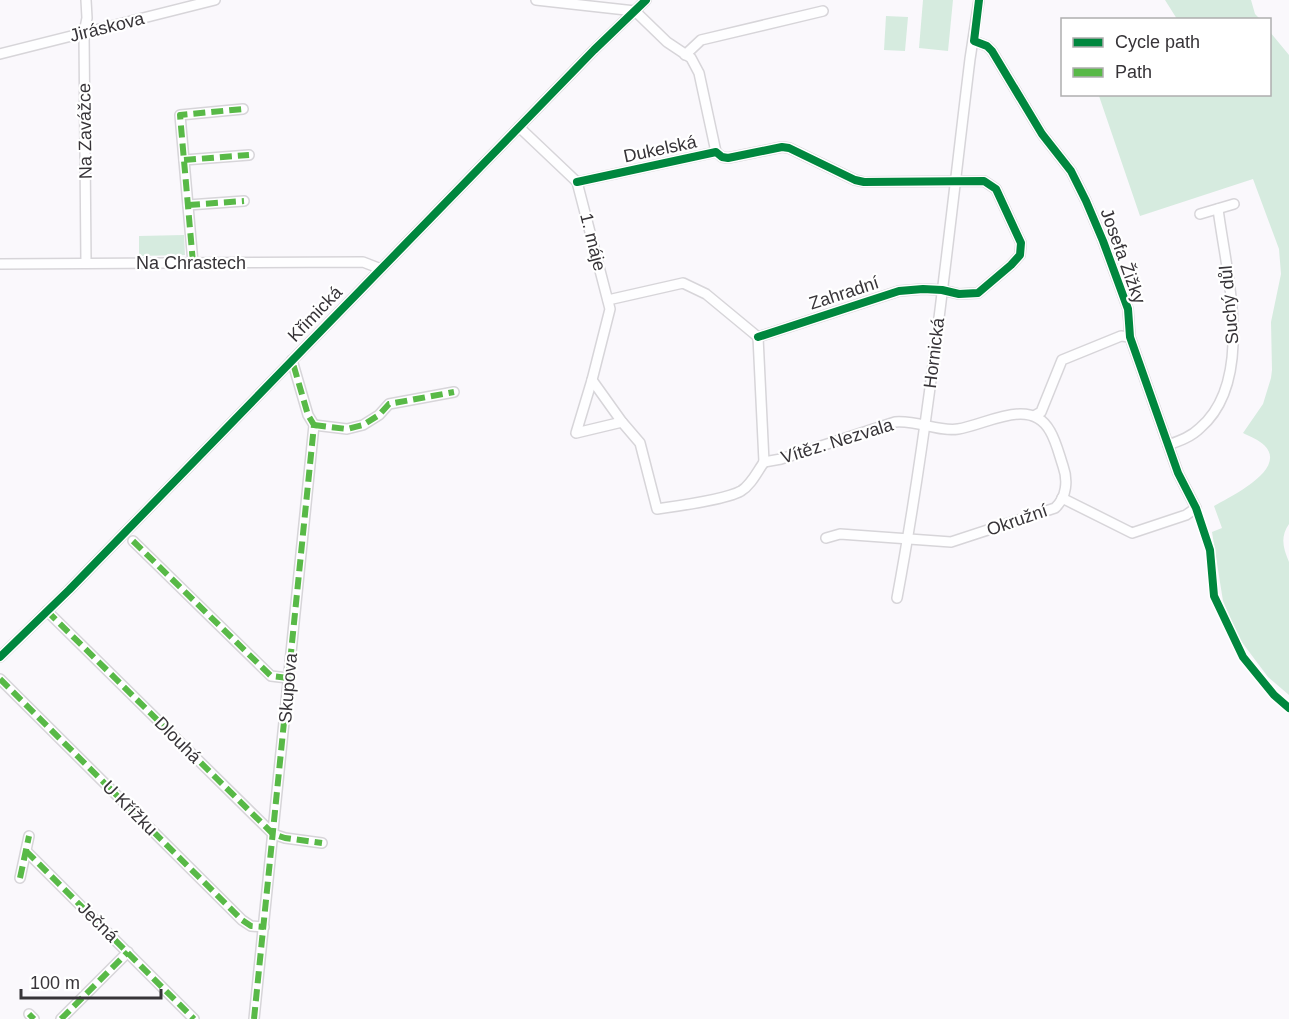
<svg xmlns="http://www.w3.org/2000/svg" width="1289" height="1019" font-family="Helvetica,sans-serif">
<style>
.green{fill:#d6ebdf}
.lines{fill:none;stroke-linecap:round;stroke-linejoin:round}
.minor-casing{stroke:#d7d5d9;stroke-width:12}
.minor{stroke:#fefeff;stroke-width:9}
.quiet{stroke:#58b947;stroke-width:6;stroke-dasharray:12 6;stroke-linecap:butt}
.cycleway-casing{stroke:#fff;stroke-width:11}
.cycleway{stroke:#00873e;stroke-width:8}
.labels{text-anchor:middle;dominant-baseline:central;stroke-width:4.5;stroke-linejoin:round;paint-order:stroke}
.street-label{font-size:18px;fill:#373438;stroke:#fff}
</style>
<rect width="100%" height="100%" fill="#faf8fc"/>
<g class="green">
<path d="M923 0H953L948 51 919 48Z"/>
<path d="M1165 0H1251L1255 14 1260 19H1177Z"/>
<path d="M886 16 908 17 905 51 884 50Z"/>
<path d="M1270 32 1289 55V524C1280 537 1283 548 1289 562V695L1268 677 1238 637 1223 601 1212 532 1222 528 1214 506C1230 497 1289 469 1264 445 1259 440 1249 436 1243 433L1263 404 1271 378 1272 370 1271 322 1281 274 1279 249 1253 179 1140 216 1099 96 1270 94Z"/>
<path d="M184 235 185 255 139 256V236Z"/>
</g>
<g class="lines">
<g class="minor-casing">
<g id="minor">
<path d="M86 0 87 18 84 33 86 263"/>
<path d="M536 0 635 11 667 42 691 58 699 73 716 152"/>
<path d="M974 41 987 46 992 51 1042 134 1071 171 1086 201 1103 241 1128 309 1130 337 1178 473 1196 508 1186 515 1132 533 1062 498"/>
<path d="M0 54 215 0"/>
<path d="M685 55 701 40 823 11"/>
<path d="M519 127 577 182 610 309 592 380 622 422 640 443 657 509C677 506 725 500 741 491 751 485 757 472 764 462"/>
<path d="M184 160 249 155"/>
<path d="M577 182 716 152 722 157 728 158 782 147 789 148 855 180 864 182 984 181 996 189 1021 243 1020 255 1011 265 978 293 959 294 942 290 923 289 899 291 758 337"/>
<path d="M188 205 244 201"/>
<path d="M1200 214 1234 204"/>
<path d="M193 263 180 115 243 109"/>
<path d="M0 264 363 262 381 269"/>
<path d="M608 300 683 283 706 294 758 337"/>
<path d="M758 337 764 462"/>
<path d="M592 380 576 433 622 422"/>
<path d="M1034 416 1041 412 1062 360 1121 336 1130 337"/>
<path d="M314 425 347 429 363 425 379 415 389 404 454 392"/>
<path d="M1168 445C1179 441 1191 437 1200 428 1256 380 1226 272 1218 209"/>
<path d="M764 462 781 459 895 422C917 420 939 432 958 429 986 425 1031 396 1050 431 1056 441 1059 454 1063 466 1068 480 1067 497 1055 508L951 542 840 534 826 538"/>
<path d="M133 541 271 676 288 678"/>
<path d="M897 598C930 420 948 239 970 59L979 0"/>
<path d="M47 611 273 834 285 838 322 843"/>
<path d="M0 657 69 590 594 50 646 0"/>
<path d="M0 679 242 920 251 926 264 927"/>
<path d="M26 851 194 1019"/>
<path d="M20 878 29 836"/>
<path d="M29 1014 34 1019"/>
<path d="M61 1019 128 952"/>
<path d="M254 1019 314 425 308 415 292 360"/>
</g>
</g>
<use href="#minor" class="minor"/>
<g class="quiet">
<path d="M184 160 249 155"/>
<path d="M188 205 244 201"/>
<path d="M193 263 180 115 243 109"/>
<path d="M314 425 347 429 363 425 379 415 389 404 454 392"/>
<path d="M133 541 271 676 288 678"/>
<path d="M47 611 273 834 285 838 322 843"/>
<path d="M0 679 242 920 251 926 264 927"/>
<path d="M26 851 194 1019"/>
<path d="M20 878 29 836"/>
<path d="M29 1014 34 1019"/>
<path d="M61 1019 128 952"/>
<path d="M254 1019 314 425 308 415 292 360"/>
</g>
<g class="cycleway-casing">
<g id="cycleway">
<path d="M979 0 974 41 987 46 992 51 1042 134 1071 171 1086 201 1103 241 1128 309 1130 337 1178 473 1196 508 1210 550 1214 596 1243 657 1274 695 1289 708"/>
<path d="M577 182 716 152 722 157 728 158 782 147 789 148 855 180 864 182 984 181 996 189 1021 243 1020 255 1011 265 978 293 959 294 942 290 923 289 899 291 758 337"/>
<path d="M0 657 69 590 594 50 646 0"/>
</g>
</g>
<use href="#cycleway" class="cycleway"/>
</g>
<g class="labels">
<g class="street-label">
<text transform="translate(107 27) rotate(-14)">Jiráskova</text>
<text transform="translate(85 131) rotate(-91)">Na Zavážce</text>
<text transform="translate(660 149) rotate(-12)">Dukelská</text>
<text transform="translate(593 242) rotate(76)">1. máje</text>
<text transform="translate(1123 256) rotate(70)">Josefa Žižky</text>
<text x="191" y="263">Na Chrastech</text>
<text transform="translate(844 293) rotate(-18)">Zahradní</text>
<text transform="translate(1229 305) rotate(-95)">Suchý důl</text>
<text transform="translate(315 314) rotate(-46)">Křimická</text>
<text transform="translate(934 353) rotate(-83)">Hornická</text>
<text transform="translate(837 441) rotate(-17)">Vítěz. Nezvala</text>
<text transform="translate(1017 520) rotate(-19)">Okružní</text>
<text transform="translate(288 688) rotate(-85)">Skupova</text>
<text transform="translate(178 740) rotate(45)">Dlouhá</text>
<text transform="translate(130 808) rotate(45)">U Křížku</text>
<text transform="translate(98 922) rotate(45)">Ječná</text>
</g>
</g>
<rect x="1061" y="18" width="210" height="78" fill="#ffffff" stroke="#afaeaf" stroke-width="1.5"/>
<rect x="1073" y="38" width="30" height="9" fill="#00873e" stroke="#afaeaf" stroke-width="1.5"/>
<text x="1115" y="48" font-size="18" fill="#373438">Cycle path</text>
<rect x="1073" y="68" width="30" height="9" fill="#58b947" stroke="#afaeaf" stroke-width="1.5"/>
<text x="1115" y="78" font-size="18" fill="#373438">Path</text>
<path d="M21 989v9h140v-9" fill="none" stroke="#373438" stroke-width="3"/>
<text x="30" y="989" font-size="18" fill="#373438" stroke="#ffffff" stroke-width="4.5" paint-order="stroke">100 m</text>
</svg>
